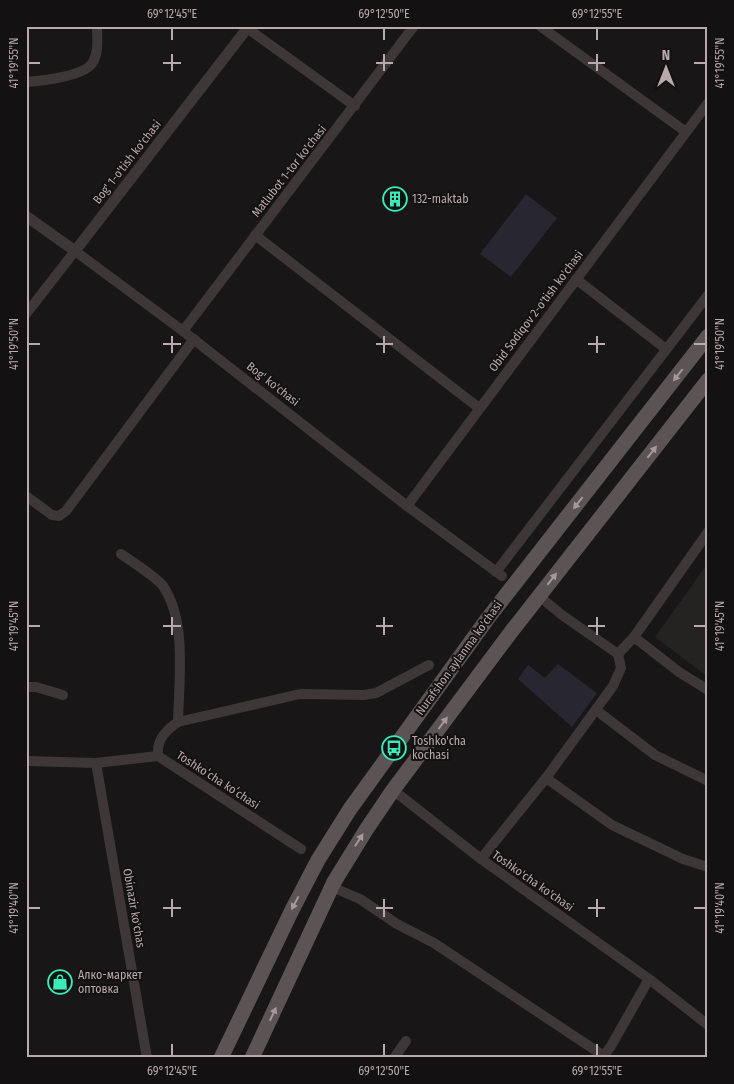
<svg xmlns="http://www.w3.org/2000/svg" width="734" height="1084" font-family="'Fira Sans Condensed',sans-serif">
<style>
.built{fill:#252222}
.green{fill:#282630}
.lines{fill:none;stroke-linecap:round;stroke-linejoin:round}
.minor{stroke:#3d3738;stroke-width:10}
.tertiary{stroke:#3d3738;stroke-width:11}
.primary{stroke:#5c5355;stroke-width:15}
.oneway{fill:#a6989b}
.ticks{fill:none;stroke:#b8a9ac;stroke-width:2}
.labels{text-anchor:middle;dominant-baseline:central;stroke-width:4;stroke-linejoin:round;paint-order:stroke}
.street-label{font-size:12px;fill:#b8a9ac;stroke:#131111}
.poi-label{font-size:12px;fill:#b8a9ac;stroke:#131111;text-anchor:start}
.neatline{fill:none;stroke:#b8a9ac;stroke-width:2}
.ticks-label{font-size:12px;text-anchor:middle;fill:#b8a9ac}
</style>
<rect width="100%" height="100%" fill="#181616"/>
<path class="built" d="M708 563V677L655 637Z"/>
<g class="green">
<path d="M526 194 557 218 511 277 480 254Z"/>
<path d="M558 664 597 693 572 727 518 679 528 665 545 678Z"/>
</g>
<g class="lines">
<g class="minor">
<path d="M540 26 686 132"/>
<path d="M247 28 355 106"/>
<path d="M26 82C42 81 86 76 93 62 99 51 97 38 97 26"/>
<path d="M255 235 479 408"/>
<path d="M576 279 666 349"/>
<path d="M26 314 75 251 183 331 407 506 502 576"/>
<path d="M183 331 414 26"/>
<path d="M26 496 52 515 59 516 66 511 194 339"/>
<path d="M407 506 708 103"/>
<path d="M121 554C130 560 158 579 163 586 187 621 179 681 178 722"/>
<path d="M496 572 708 295"/>
<path d="M539 596 562 615 618 654 634 637 679 672 708 690"/>
<path d="M634 637 708 532"/>
<path d="M26 687H36L63 695"/>
<path d="M596 710 655 755 708 781"/>
<path d="M158 756C156 740 166 730 178 722L300 694 364 695 376 693 429 665"/>
<path d="M26 761 96 763 158 756 301 849"/>
<path d="M96 763 147 1058"/>
<path d="M546 778 612 825 683 859 708 867"/>
<path d="M393 790 481 859 649 979 708 1025"/>
<path d="M481 859 546 778 613 686 621 668 618 654"/>
<path d="M332 887 360 899 397 924 434 943 604 1056"/>
<path d="M394 1058 406 1041"/>
<path d="M602 1058 611 1046 649 979"/>
</g>
<path class="tertiary" d="M26 216 75 251 249 26"/>
<g class="primary">
<path d="M221 1058 292 910 318 860 350 809 488 618 708 336"/>
<path d="M252 1058 334 882 366 830 393 790 511 632 708 380"/>
</g>
</g>
<defs><path id="oneway-solid" d="M-6-.8H1V-3.2L6.5 0L1 3.2V.8H-6Z" transform="scale(1.25)"/></defs>
<g class="oneway">
<use href="#oneway-solid" transform="translate(678 375) rotate(128)"/>
<use href="#oneway-solid" transform="translate(652 452) rotate(-52)"/>
<use href="#oneway-solid" transform="translate(578 503) rotate(128)"/>
<use href="#oneway-solid" transform="translate(552 579) rotate(-52)"/>
<use href="#oneway-solid" transform="translate(443 723) rotate(-53)"/>
<use href="#oneway-solid" transform="translate(359 840) rotate(-57)"/>
<use href="#oneway-solid" transform="translate(295 903) rotate(118)"/>
<use href="#oneway-solid" transform="translate(273 1014) rotate(-65)"/>
</g>
<path class="ticks" d="M172 28V40M384 28V40M597 28V40M172 54V71M384 54V71M597 54V71M28 63H40M163 63H181M376 63H393M588 63H605M694 63H706M172 336V353M384 336V353M597 336V353M28 344H40M163 344H181M376 344H393M588 344H605M694 344H706M172 617V635M384 617V635M597 617V635M28 626H40M163 626H181M376 626H393M588 626H605M694 626H706M172 899V917M384 899V917M597 899V917M28 908H40M163 908H181M376 908H393M588 908H605M694 908H706M172 1044V1056M384 1044V1056M597 1044V1056"/>
<defs>
<g id="building-ring" transform="scale(1.25)"><circle r="9.5" fill="#131111" stroke="#3aecb9" stroke-width="1.5"/><path d="M-4-6H4V6H1V3H-1V6H-4ZM-2.5-4.3h1.7v1.8h-1.7ZM.8-4.3h1.7v1.8H.8ZM-2.5-1h1.7V.8h-1.7ZM.8-1h1.7V.8H.8Z" fill="#3aecb9"/></g>
<g id="bus-ring" transform="scale(1.25)"><circle r="9.5" fill="#131111" stroke="#3aecb9" stroke-width="1.5"/><path d="M-5-6H5V4H4V6H2V4H-2V6H-4V4H-5ZM-3.5-4V0h7V-4ZM-3.5 1.2v1.5H-2V1.2ZM2 1.2v1.5H3.5V1.2Z" fill="#3aecb9"/></g>
<g id="shop-ring" transform="scale(1.25)"><circle r="9.5" fill="#131111" stroke="#3aecb9" stroke-width="1.5"/><path d="M-5-2.5h2.3a2.7 3.5 0 0 1 5.4 0H5L5.5 6h-11ZM-1.5-2.5h3a1.5 2.3 0 0 0-3 0Z" fill="#3aecb9"/></g>
</defs>
<g fill-rule="evenodd">
<use href="#building-ring" x="395" y="199"/>
<use href="#bus-ring" x="394" y="748"/>
<use href="#shop-ring" x="60" y="982"/>
</g>
<g class="labels">
<g class="street-label">
<text transform="translate(127 162) rotate(-52)">Bog' 1-o'tish ko'chasi</text>
<text transform="translate(289 171) rotate(-52)">Matlubot 1-tor ko'chasi</text>
<text transform="translate(536 311) rotate(-53)">Obid Sodiqov 2-o'tish ko'chasi</text>
<text transform="translate(273 384) rotate(38)">Bog' ko'chasi</text>
<text transform="translate(459 658) rotate(-54)">Nurafshon aylanma ko'chasi</text>
<text transform="translate(218 780) rotate(33)">Toshkoʻcha koʻchasi</text>
<text transform="translate(533 881) rotate(35)">Toshko'cha ko'chasi</text>
<text transform="translate(134 908) rotate(80)">Obinazir ko'chas</text>
</g>
<g class="poi-label">
<text x="412" y="199">132-maktab</text>
<text x="412" y="741">Toshko'cha<tspan x="412" dy="14">kochasi</tspan></text>
<text x="78" y="975">Алко-маркет<tspan x="78" dy="14">оптовка</tspan></text>
</g>
</g>
<rect width="734" height="1084" fill="none" stroke="#131111" stroke-width="55"/>
<g transform="translate(666 68)" stroke="#131111" stroke-width="4" paint-order="stroke">
<path d="M0-4L9 19L0 12L-9 19Z" fill="#b8a9ac"/>
<text y="-8" font-size="14" font-weight="bold" text-anchor="middle" fill="#b8a9ac">N</text>
</g>
<rect x="28" y="28" width="678" height="1028" class="neatline"/>
<g class="ticks-label">
<text x="172" y="18">69°12'45"E</text>
<text x="384" y="18">69°12'50"E</text>
<text x="597" y="18">69°12'55"E</text>
<text transform="translate(14 63) rotate(-90)" y="4">41°19'55"N</text>
<text transform="translate(720 63) rotate(-90)" y="4">41°19'55"N</text>
<text transform="translate(14 344) rotate(-90)" y="4">41°19'50"N</text>
<text transform="translate(720 344) rotate(-90)" y="4">41°19'50"N</text>
<text transform="translate(14 626) rotate(-90)" y="4">41°19'45"N</text>
<text transform="translate(720 626) rotate(-90)" y="4">41°19'45"N</text>
<text transform="translate(14 908) rotate(-90)" y="4">41°19'40"N</text>
<text transform="translate(720 908) rotate(-90)" y="4">41°19'40"N</text>
<text x="172" y="1075">69°12'45"E</text>
<text x="384" y="1075">69°12'50"E</text>
<text x="597" y="1075">69°12'55"E</text>
</g>
</svg>
